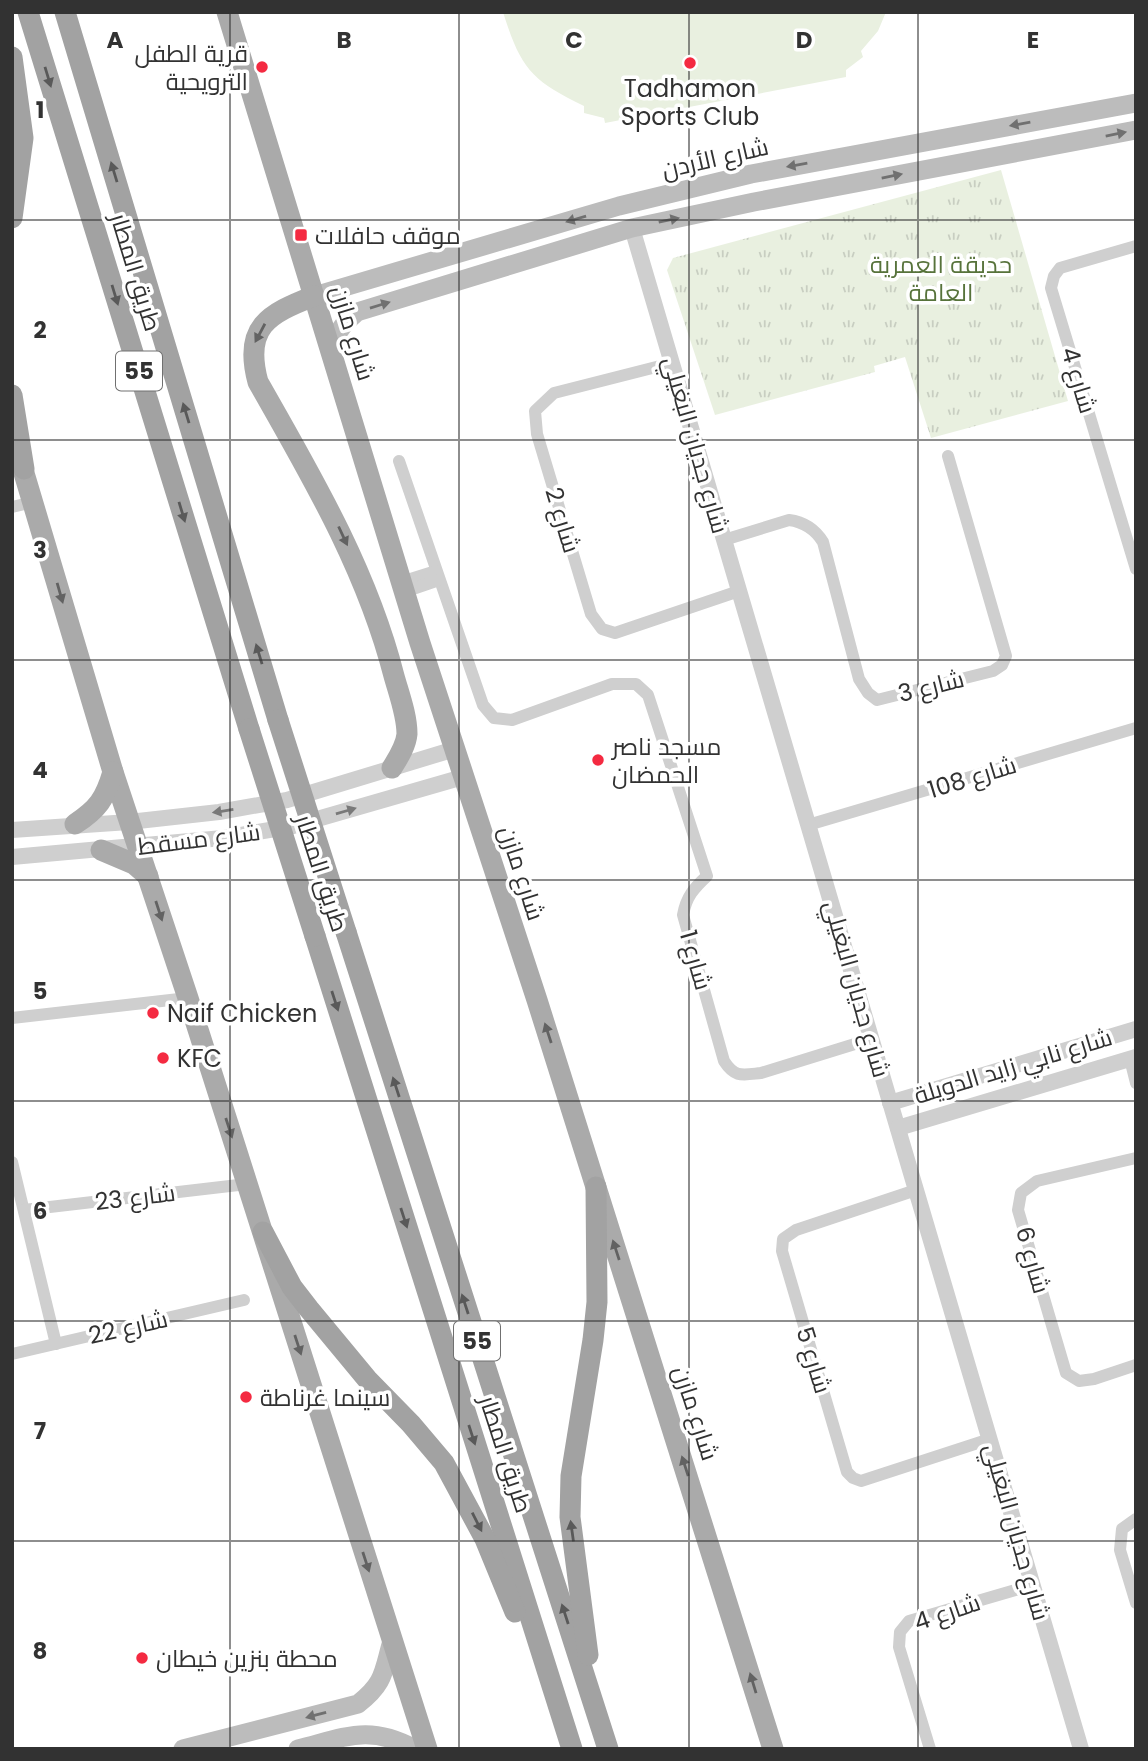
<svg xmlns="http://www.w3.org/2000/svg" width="1148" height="1761" font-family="Poppins,Cairo,sans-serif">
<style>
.park{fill:url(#park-tufts)}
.pitch{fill:#e9f0e0}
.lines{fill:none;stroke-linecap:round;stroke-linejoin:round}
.minor{stroke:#cfcfcf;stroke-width:12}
.tertiary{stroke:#cfcfcf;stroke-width:16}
.secondary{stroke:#bcbcbc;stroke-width:19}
.primary{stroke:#aaa;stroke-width:21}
.trunk{stroke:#a2a2a2;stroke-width:21}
.trunk-bridge{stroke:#a2a2a2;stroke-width:21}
.oneway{fill:#595959}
.oneway2{fill:#707070}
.oneway3{fill:#626262}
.oneway4{fill:#797979}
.grid{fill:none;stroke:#323232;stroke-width:2;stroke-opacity:0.55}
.poi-dot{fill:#f42a41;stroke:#fff;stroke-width:2.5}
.labels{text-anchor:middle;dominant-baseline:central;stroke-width:7;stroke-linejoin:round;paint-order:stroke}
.shield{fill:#fff;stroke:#707070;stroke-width:2}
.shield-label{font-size:23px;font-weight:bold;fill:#323232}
.poi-label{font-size:24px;fill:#323232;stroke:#fff;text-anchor:start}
.street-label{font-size:24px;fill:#323232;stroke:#fff}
.park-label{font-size:24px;fill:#57733b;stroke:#fff}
.grid-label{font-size:23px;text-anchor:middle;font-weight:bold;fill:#323232;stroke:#fff;stroke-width:7;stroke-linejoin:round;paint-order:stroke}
</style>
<defs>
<pattern id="park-tufts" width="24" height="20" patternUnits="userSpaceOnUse" patternTransform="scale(1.75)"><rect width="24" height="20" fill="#e9f0e0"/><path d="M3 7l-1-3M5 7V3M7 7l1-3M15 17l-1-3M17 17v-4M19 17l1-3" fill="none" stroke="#c8cec1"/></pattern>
</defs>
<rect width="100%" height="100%" fill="#fff"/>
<path class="park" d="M1001 170 1068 401 931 438 905 357 874 366 875 372 715 415 667 270 673 258Z"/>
<path class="pitch" d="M503 12H886L878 31 861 51 863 57 846 70V77L605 123 604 118 584 113V106C531 80 521 69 503 12Z"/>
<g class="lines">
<g class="minor">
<path d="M1136 246 1060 268 1054 276 1051 288 1136 569"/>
<path d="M672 363 554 393 535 411 537 434 591 614 602 629 615 633 739 591"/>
<path d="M399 461 483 705 494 718 512 720 612 684H636L648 695 707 876C694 888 686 897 683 915L724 1061C735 1078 742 1075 761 1073L871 1039"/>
<path d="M12 507 33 502"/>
<path d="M724 540 789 520C804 522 815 529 823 542L859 679 868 693 877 700 993 671 1002 665 1006 656 948 456"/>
<path d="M401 582 436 571"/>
<path d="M404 592 439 580"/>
<path d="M808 825 1136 728"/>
<path d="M12 1018 188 998"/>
<path d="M1130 1059 1136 1083"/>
<path d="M1136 1158 1037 1181 1021 1193 1018 1210 1066 1373 1079 1381 1094 1379 1136 1365"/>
<path d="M12 1162 56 1344"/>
<path d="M916 1190 796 1230 783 1239 782 1251 847 1472 853 1478 861 1481 990 1439"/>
<path d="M24 1210 247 1184"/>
<path d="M12 1354 244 1300"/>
<path d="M1136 1519 1122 1529 1120 1550 1136 1603"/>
<path d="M930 1749 899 1647 900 1632 909 1621 1033 1585"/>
</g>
<g class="tertiary">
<path d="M632 228 1081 1749"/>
<path d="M12 830 129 822 219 812 287 800 455 749"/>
<path d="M12 857 223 838 293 826 463 777"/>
<path d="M890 1103 1136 1029"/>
<path d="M898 1128 1136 1057"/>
</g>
<g class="secondary">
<path d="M314 296 619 206 751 174 1136 103"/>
<path d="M329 345 345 323 357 312 632 228 754 202 1136 130"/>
<path d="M183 1749 358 1704C385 1683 383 1672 392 1641"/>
<path d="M298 1749C346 1737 369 1724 415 1749"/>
</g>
<g class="primary">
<path d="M227 12 420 643 537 1000 773 1749"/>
<path d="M314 296C268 314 243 327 258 382 312 477 367 570 394 676 399 694 407 715 407 734 406 746 398 758 392 768"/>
<path d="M18 453 113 772 188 998 427 1749"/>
<path d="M75 824C98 809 105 799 113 772"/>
<path d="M101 850 134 864 148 876"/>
</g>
<g class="trunk">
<path d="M28 12 249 729"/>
<path d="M65 12 278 720"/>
<path d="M12 57 23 138 12 218"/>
<path d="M12 395 24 469"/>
<path d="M346 932 608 1749"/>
<path d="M315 936 572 1749"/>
<path d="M263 1232 292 1287 309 1309 367 1379 411 1424 444 1463 485 1539 515 1612"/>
<path d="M588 1655 570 1517 571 1476 593 1340 597 1302 596 1187"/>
</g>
<g class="trunk-bridge">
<path d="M278 720 346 932"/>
<path d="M249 729 315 936"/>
</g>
</g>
<defs><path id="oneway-solid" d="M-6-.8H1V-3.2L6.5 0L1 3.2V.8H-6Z" transform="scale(1.75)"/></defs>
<g class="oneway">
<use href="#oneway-solid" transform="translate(48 77) rotate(73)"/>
<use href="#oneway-solid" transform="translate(114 172) rotate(-107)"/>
<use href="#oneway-solid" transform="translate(115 295) rotate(73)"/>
<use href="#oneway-solid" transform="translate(186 413) rotate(-107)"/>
<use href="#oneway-solid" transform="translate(182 512) rotate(73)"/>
<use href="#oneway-solid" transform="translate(259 654) rotate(-107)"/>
<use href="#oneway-solid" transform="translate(335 1001) rotate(72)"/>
<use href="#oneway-solid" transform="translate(396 1087) rotate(-108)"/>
<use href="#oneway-solid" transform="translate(404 1218) rotate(72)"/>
<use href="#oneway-solid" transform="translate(465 1304) rotate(-108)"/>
<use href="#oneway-solid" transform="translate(472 1435) rotate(72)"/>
<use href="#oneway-solid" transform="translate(477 1522) rotate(63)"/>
<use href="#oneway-solid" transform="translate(572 1531) rotate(-98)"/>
<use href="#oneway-solid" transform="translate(565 1614) rotate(-108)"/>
</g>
<g class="oneway2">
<use href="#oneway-solid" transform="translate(1020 124) rotate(170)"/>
<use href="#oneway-solid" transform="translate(1116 134) rotate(-11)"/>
<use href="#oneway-solid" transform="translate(797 165) rotate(170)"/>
<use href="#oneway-solid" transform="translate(892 176) rotate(-11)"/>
<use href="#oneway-solid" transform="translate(576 219) rotate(164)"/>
<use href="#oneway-solid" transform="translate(669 220) rotate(-12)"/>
<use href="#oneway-solid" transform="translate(380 305) rotate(-17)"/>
<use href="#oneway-solid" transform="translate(316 1715) rotate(165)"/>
</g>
<g class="oneway3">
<use href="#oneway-solid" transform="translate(260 333) rotate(118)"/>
<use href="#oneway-solid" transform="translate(343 536) rotate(65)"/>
<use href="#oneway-solid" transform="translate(60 593) rotate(74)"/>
<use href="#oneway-solid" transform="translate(159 911) rotate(72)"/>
<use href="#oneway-solid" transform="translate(548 1033) rotate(-108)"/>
<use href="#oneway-solid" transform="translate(229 1128) rotate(72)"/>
<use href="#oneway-solid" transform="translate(616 1250) rotate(-108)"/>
<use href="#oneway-solid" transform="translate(298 1345) rotate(72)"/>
<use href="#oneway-solid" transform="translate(685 1466) rotate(-108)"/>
<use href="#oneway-solid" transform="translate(366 1562) rotate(72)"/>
<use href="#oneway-solid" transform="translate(753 1683) rotate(-107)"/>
</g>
<g class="oneway4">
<use href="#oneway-solid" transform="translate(223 811) rotate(171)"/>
<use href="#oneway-solid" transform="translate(346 811) rotate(-16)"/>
</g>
<path class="grid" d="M230 12V1749M459 12V1749M689 12V1749M918 12V1749M12 220H1136M12 440H1136M12 660H1136M12 880H1136M12 1101H1136M12 1321H1136M12 1541H1136"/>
<g class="poi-dot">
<circle cx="690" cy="63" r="7"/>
<circle cx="262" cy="67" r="7"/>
<rect x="294" y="228" width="14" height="14" rx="3.5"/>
<circle cx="598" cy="760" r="7"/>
<circle cx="153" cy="1013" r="7"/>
<circle cx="163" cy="1058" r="7"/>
<circle cx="246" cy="1397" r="7"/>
<circle cx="142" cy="1658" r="7"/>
</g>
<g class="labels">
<g class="shield">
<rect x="116" y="351.5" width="46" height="39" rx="5"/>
<rect x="454" y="1321.5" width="46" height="39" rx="5"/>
</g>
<g class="shield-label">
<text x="139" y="371">55</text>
<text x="477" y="1341">55</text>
</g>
<g class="poi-label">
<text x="248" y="53" text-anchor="end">قرية الطفل<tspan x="248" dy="28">الترويحية</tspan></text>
<text x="690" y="88" text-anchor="middle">Tadhamon<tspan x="690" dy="28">Sports Club</tspan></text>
<text x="315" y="235">موقف حافلات</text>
<text x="612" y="746">مسجد ناصر<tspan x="612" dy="28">الحمضان</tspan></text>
<text x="167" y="1013">Naif Chicken</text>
<text x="177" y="1058">KFC</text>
<text x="260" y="1397">سينما غرناطة</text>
<text x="156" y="1658">محطة بنزين خيطان</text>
</g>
<g class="street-label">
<text transform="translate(715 158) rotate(-13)">شارع الأردن</text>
<text transform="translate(136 272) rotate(73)">طريق المطار</text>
<text transform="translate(353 333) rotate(73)">شارع مازن</text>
<text transform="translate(1079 380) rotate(73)">شارع 4</text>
<text transform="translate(696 445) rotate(74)">شارع جديان البغيلي</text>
<text transform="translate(563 520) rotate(73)">شارع 2</text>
<text transform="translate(931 686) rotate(-14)">شارع 3</text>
<text transform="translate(972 777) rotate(-17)">شارع 108</text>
<text transform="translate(199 839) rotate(-7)">شارع مسقط</text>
<text transform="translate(322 873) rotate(72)">طريق المطار</text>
<text transform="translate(522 873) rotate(72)">شارع مازن</text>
<text transform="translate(696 960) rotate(74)">شارع 1</text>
<text transform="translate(857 989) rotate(74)">شارع جديان البغيلي</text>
<text transform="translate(1013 1066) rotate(-17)">شارع نابي زايد الدويلة</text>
<text transform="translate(135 1197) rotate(-7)">شارع 23</text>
<text transform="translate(1033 1260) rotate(74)">شارع 6</text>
<text transform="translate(128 1327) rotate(-13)">شارع 22</text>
<text transform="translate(814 1360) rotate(73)">شارع 5</text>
<text transform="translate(696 1413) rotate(72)">شارع مازن</text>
<text transform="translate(506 1454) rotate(72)">طريق المطار</text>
<text transform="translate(1017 1532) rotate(74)">شارع جديان البغيلي</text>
<text transform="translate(947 1612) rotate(-19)">شارع 4</text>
</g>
<g class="park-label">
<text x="941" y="264">حديقة العمرية<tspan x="941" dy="28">العامة</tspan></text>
</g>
</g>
<g class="grid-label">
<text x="115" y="48">A</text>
<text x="344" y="48">B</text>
<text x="574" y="48">C</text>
<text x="804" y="48">D</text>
<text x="1033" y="48">E</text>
<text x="40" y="118">1</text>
<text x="40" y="338">2</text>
<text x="40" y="558">3</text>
<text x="40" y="778">4</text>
<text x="40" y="999">5</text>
<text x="40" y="1219">6</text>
<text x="40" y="1439">7</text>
<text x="40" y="1659">8</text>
</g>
<rect width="1148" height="1761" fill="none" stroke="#323232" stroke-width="28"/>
</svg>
